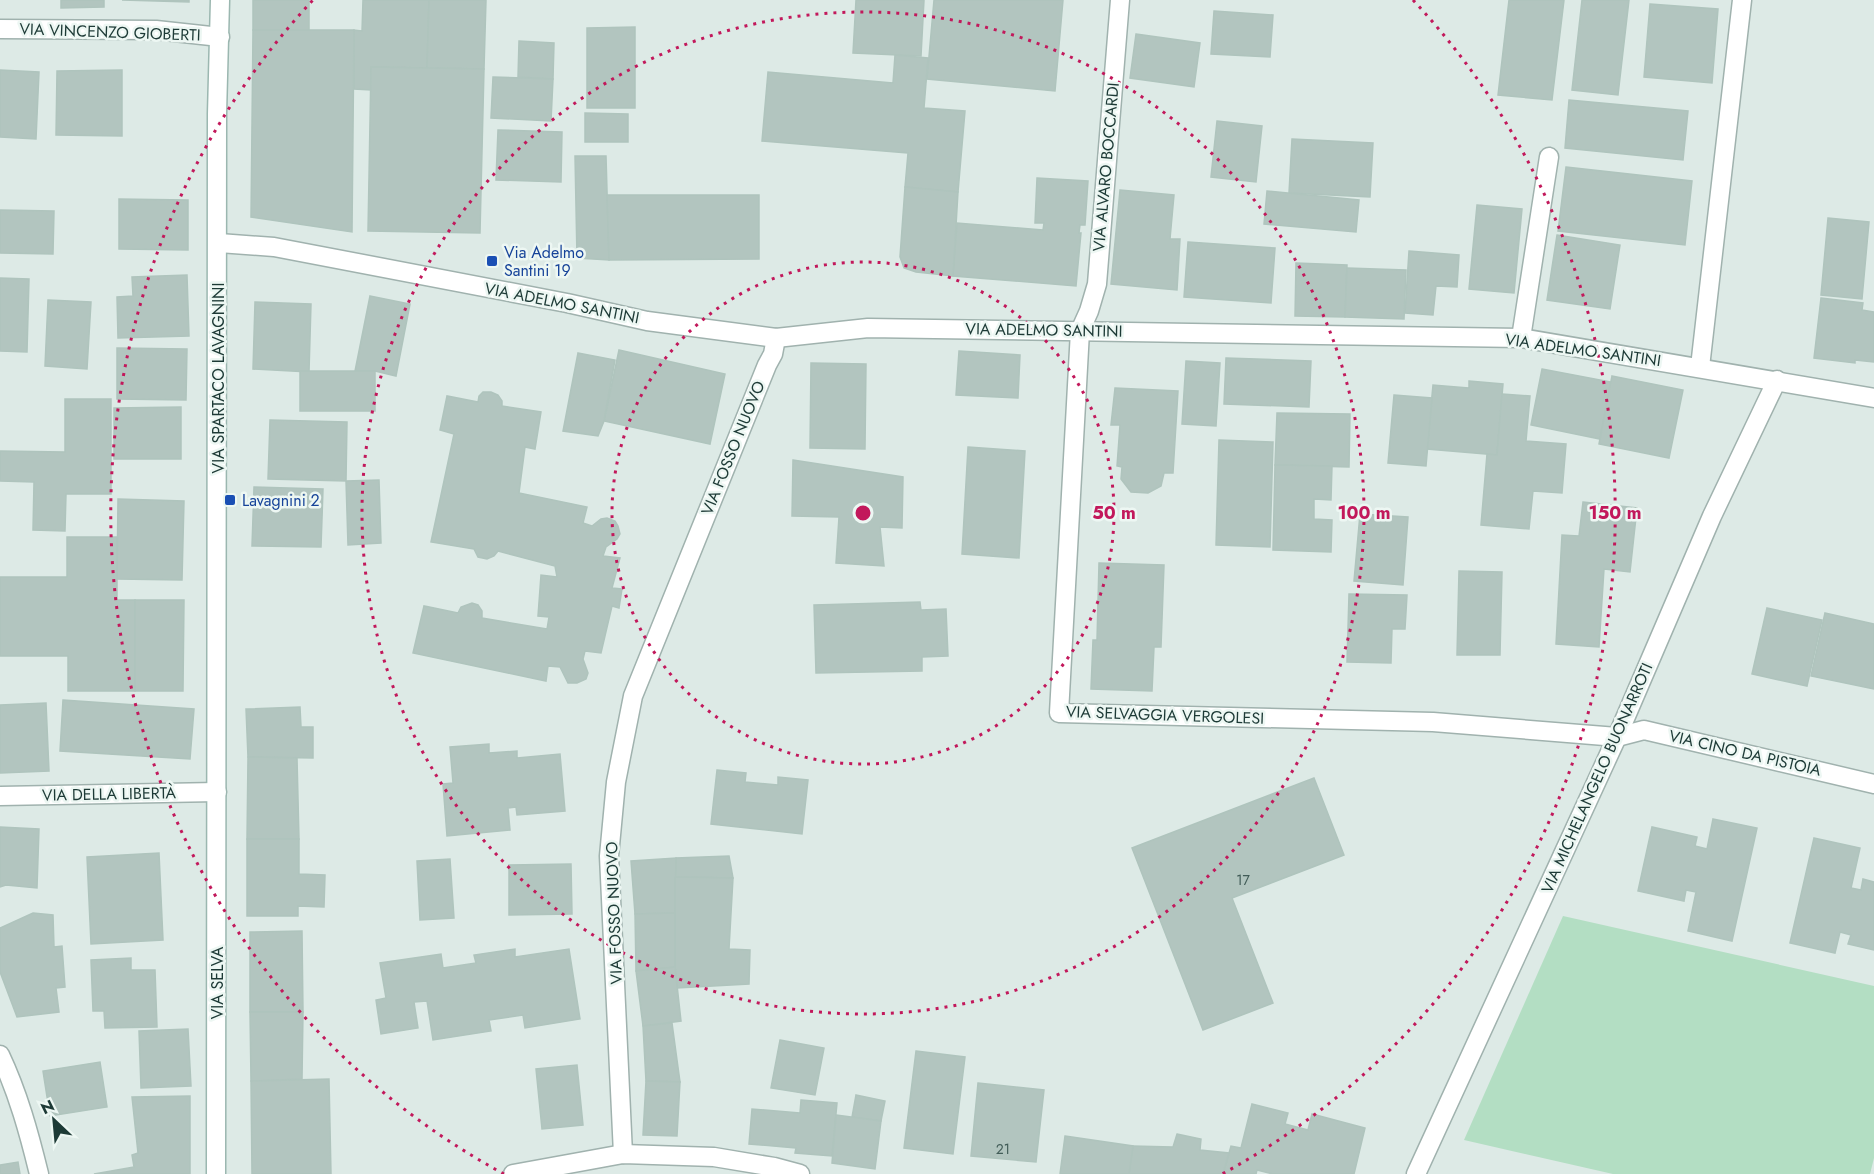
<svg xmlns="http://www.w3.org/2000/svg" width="1874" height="1174" font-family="Jost,sans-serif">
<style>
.green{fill:#b3dec3}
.building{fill:#b2c5bf;stroke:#afc4bd;stroke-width:1.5}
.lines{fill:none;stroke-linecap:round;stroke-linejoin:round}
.service-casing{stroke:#a0b2ae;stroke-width:21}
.minor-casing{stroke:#a0b2ae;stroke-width:21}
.secondary-casing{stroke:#9bb7b0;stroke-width:21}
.service{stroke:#fff;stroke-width:18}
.minor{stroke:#fff;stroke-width:18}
.secondary{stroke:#fff;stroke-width:18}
.ring{fill:none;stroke:#c2185b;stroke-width:3;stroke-dasharray:3 6}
.transit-dot{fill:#1a4fb4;stroke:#edf7f3;stroke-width:2}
.labels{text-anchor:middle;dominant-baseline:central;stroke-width:5;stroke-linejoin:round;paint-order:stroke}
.number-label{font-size:14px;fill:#425d58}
.street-label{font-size:16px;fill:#1d3a36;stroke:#edf7f3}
.transit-label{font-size:16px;fill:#164399;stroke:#edf7f3;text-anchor:start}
.centre{fill:#c2185b;stroke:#edf7f3;stroke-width:3}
.ring-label{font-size:18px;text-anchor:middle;font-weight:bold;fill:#c2185b;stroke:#edf7f3;stroke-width:5;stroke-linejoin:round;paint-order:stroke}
</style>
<rect width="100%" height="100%" fill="#ddeae6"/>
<path class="green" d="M1563 916 1874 986V1158L1870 1174H1613L1464 1140Z"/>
<g class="building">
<path d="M61 0H104V7L61 8Z"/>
<path d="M122 0H189V2Z"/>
<rect x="253" y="0" width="56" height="30"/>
<path d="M363 0H429L427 68 371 67V90L354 89V30L362 31Z"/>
<path d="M429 0H486L484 69 427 68Z"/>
<path d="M856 0H924L921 56 853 53Z"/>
<path d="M934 0H1063L1055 91 927 79Z"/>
<path d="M1509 0H1564L1552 100 1498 95Z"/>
<path d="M1582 0H1629L1618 95 1572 90Z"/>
<path d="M1650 4 1718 9 1712 83 1644 77Z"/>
<path d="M1214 11 1273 15 1270 57 1211 54Z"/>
<path d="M635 27V108H587V28Z"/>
<path d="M253 30H354L352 232 251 217Z"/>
<path d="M1136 34 1200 43 1194 87 1130 78Z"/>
<path d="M519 41 554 43 553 79 518 77Z"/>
<path d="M895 55 928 58 924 108 965 111 958 192 905 187 908 153 762 141 768 72 893 83Z"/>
<path d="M371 67 484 69 480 233 368 231Z"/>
<path d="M0 70 39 72 36 139 0 137Z"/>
<path d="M122 70V136L56 135 57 71Z"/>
<path d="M493 77 553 79 551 121 491 118Z"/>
<path d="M1569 100 1688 111 1683 160 1565 148Z"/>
<path d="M585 113 628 114V142H585Z"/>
<path d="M1217 121 1262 126 1256 182 1211 177Z"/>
<path d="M498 130 562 132 561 182 496 180Z"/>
<path d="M1292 139 1373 143 1370 197 1289 193Z"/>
<path d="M575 156H606L609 260 577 258Z"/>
<path d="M1566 167 1692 181 1685 245 1558 231Z"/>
<path d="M1037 178 1088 181 1085 225H1080L1079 233H1081L1076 286 953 276 957 223 1043 230 1044 223H1035Z"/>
<path d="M905 187 958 192 953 276 916 272 904 268 900 257Z"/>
<path d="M1120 190 1174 195 1170 239H1180L1177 290 1111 284Z"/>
<path d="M1267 191 1359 200 1356 232 1264 224Z"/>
<path d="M607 195H759V259L609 260Z"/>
<path d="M119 199 188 200V250L119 249Z"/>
<path d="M1477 205 1522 209 1514 293 1469 289Z"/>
<path d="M0 210 54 211 53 254 0 253Z"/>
<path d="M1828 218 1869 222 1862 299 1821 295Z"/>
<path d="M1557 235 1620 245 1610 309 1547 300Z"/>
<path d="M1188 242 1275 248 1271 303 1184 297Z"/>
<path d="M1409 251 1459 255 1457 287 1436 286 1433 315 1405 313Z"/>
<path d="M1296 263 1347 265 1345 317 1295 316Z"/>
<path d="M1347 268 1406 270 1404 319 1345 317Z"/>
<path d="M187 275 189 336 118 338 117 297 133 296 132 277Z"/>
<path d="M0 278 29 279 27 352 0 351Z"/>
<path d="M370 296 410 304 396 376 375 371H355Z"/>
<path d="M1821 298 1863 303 1862 310 1874 312V362L1855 360V363L1814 358Z"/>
<path d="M48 300 91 302 87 369 45 366Z"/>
<path d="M255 302 311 304 309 372 253 369Z"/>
<path d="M117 348 187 349 186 400 117 399Z"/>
<path d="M619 350 725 374 710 444 604 421Z"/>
<path d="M959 351 1020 355 1018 398 956 395Z"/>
<path d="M578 353 615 360 604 421 598 436 563 431Z"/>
<path d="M1226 358 1311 361 1309 407 1224 404Z"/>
<path d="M1186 361 1220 363 1216 426 1182 424Z"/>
<path d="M811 363 866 364 865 449 810 448Z"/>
<path d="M1542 369 1611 382 1600 439 1531 425Z"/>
<rect x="300" y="371" width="75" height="40"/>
<path d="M1612 376 1683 390 1669 458 1599 444Z"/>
<path d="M1469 381 1503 384 1497 455 1427 449 1433 385 1469 388Z"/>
<path d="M1115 388 1178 391 1173 473H1164L1161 486 1148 493 1131 492 1121 479 1122 467 1117 466 1120 425H1111Z"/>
<path d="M483 392H491L498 395 502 401V406L541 412 535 449 525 447 519 493 587 507 583 523 592 526 601 519 607 518 615 521 618 526 620 534 617 539 606 547 603 556 620 558 612 588 622 589 619 608 612 606 601 653 585 651 583 659 588 673 586 679 577 683H568L560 667 548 666 546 681 413 653 424 606 458 613 461 607 472 603 478 605 482 611V618L547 629 549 617 538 616 541 575 557 577 555 566 498 551 494 556 487 559 478 557 474 549 431 542 454 434 440 430 447 396 478 402 479 396Z"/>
<path d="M1502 394 1530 396 1526 441 1566 444 1562 493 1533 491 1529 529 1481 525 1487 454 1497 455Z"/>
<path d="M1394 395 1432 398 1426 466 1388 463Z"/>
<path d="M65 399H111V494H66L65 531 33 530 34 482 0 481V451L65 452Z"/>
<path d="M181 407V459H114V408Z"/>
<path d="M1277 413 1350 414 1349 467 1275 465Z"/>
<path d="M270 420 347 422 346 481 268 479Z"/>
<path d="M1219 440 1273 442 1270 547 1216 545Z"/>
<path d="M968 447 1025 451 1019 558 962 554Z"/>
<path d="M793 460 903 477 902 528 880 527 884 566 836 563 839 517 792 516Z"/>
<path d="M1275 465 1332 466 1331 500 1314 499V519L1332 520 1331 552 1273 550Z"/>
<path d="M379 480 381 543 348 545 346 481Z"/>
<path d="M254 487 323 489 321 547 252 546Z"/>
<path d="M118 499 184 501 182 580 117 579Z"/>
<path d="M1583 502 1637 508 1630 572 1604 569 1599 647 1556 644 1562 535 1579 536Z"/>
<path d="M1360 514 1408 517 1403 585 1354 581Z"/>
<path d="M67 537H117V600H135V691H68V656H0V577H67Z"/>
<path d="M1099 563 1164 565 1161 647H1154L1152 691 1091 689 1093 640H1097Z"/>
<path d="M1459 571 1502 572 1500 655H1457Z"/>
<path d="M1349 594 1407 595 1405 629H1392L1391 663 1347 662Z"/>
<path d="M135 600H184L183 691H135Z"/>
<path d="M920 602 921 610 946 609 948 656 922 657V671L816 673 814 605Z"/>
<path d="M1767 608 1822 620 1807 686 1752 674Z"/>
<path d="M1825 613 1874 624V689L1811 676Z"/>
<path d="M63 700 194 709 190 759 60 751Z"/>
<path d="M46 703 49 771 0 773V705Z"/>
<path d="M300 707 301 727H313V758L248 757 246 709Z"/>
<path d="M489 744V753L517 751V758L560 754 565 811 517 815 516 807 508 808 510 830 447 836 443 784 453 783 450 747Z"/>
<path d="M248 757 297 758 299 839H247Z"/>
<path d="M717 770 746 773 745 782 778 785V777L808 780 802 834 711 824Z"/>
<path d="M1314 778 1344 855 1232 898 1273 1003 1203 1030 1132 848Z"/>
<path d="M1713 819 1757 828 1732 941 1688 931 1696 892 1686 890 1684 901 1638 891 1652 827 1697 837 1695 846 1707 849Z"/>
<path d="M0 827 39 829 37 888 6 885 0 887Z"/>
<path d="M1814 838 1860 848 1851 888 1861 890 1863 879 1874 882V950L1848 944 1851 935 1840 932 1835 953 1790 943Z"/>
<path d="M247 839H299V874L325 875 324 907 298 906V916H247Z"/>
<path d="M159 853 163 940 91 944 87 857Z"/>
<path d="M729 856 733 878 675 877 676 858Z"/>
<path d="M676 858 675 913 635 914 631 861Z"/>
<path d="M450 859 454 918 420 920 417 861Z"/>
<path d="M571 864 572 914 509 915V865Z"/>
<path d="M675 877 733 878 729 949 750 950 749 984 677 988 675 967Z"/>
<path d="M33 913 53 915 54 947 62 946 65 987 56 988 59 1012 17 1017 0 972V928Z"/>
<path d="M675 913V967L636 971 635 914Z"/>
<path d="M302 931 303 1012H250V932Z"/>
<path d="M515 949V957L569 949 580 1019 525 1028 523 1015 489 1020 491 1031 433 1040 427 1001 414 1002 418 1028 381 1034 376 1000 386 998 380 963 441 954 443 968 476 963 474 955Z"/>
<path d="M131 958V970H155L157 1027 105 1028 104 1011H93L91 960Z"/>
<path d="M675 967 681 1021 643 1026 636 971Z"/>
<path d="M250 1012H303L302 1079 251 1081Z"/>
<path d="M672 1023 680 1082 646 1081 643 1026Z"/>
<path d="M188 1029 191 1086 141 1088 139 1031Z"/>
<path d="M780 1040 824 1048 815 1095 771 1088Z"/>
<path d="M916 1051 965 1057 953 1154 904 1148Z"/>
<path d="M100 1062 107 1107 50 1116 43 1071Z"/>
<path d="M577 1065 583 1125 542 1129 536 1069Z"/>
<path d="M329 1079 331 1174H252L251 1081Z"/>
<path d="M646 1081 680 1082 677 1136 643 1135Z"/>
<path d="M978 1083 1044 1090 1036 1162 971 1156Z"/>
<path d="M856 1095 885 1101 881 1121 852 1117Z"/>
<path d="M190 1096V1174H94L134 1167 132 1155 138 1153 132 1097Z"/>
<path d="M801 1100 837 1103 832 1156 795 1153 796 1148 749 1144 752 1109 800 1113Z"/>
<path d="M1252 1104 1288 1113 1285 1124 1308 1130 1312 1114 1365 1128 1354 1174H1273L1257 1170 1256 1174H1223L1231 1146 1241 1148Z"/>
<path d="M836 1115 881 1121 875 1169 832 1163Z"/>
<path d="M1177 1134 1201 1139 1200 1150 1229 1153 1223 1174H1129L1133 1146 1173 1147Z"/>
<path d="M1065 1136 1133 1146 1129 1174H1060Z"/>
<path d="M18 1162 20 1174H0V1165Z"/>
</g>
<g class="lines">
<g class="service-casing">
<g id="service">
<path d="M1521 338 1549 157"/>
<path d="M1700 367 1742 0"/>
</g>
</g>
<g class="minor-casing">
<g id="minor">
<path d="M1120 0 1097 284 1089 311 1080 331 1059 713 1433 722 1617 737 1644 730 1874 784"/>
<path d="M0 29 156 30 220 37"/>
<path d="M219 243 274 247 567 303 647 321 776 338 868 328 1521 338 1874 398"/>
<path d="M0 796 217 792"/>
<path d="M0 1055C18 1093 29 1133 39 1174"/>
<path d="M623 1154 609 856 616 782 633 696 767 365 773 354 776 338"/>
<path d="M513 1174 623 1154 714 1157 774 1167 800 1174"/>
<path d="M1416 1174 1617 737 1712 516 1777 380"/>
</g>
</g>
<g class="secondary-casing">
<path id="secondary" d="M216 1174 217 114 220 0"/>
</g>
<use href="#service" class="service"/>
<use href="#minor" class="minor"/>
<use href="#secondary" class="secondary"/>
</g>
<g class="ring">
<circle cx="863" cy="513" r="251"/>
<circle cx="863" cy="513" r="501"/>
<path d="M504 1174A752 752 0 0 1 313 0M1413 0A752 752 0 0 1 1222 1174"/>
</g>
<g class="transit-dot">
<rect x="486" y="255" width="12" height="12" rx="3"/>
<rect x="224" y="494" width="12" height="12" rx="3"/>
</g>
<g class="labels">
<g class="number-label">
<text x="1243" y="880">17</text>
<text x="1003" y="1149">21</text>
</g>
<g class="street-label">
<text transform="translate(110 32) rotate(2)">VIA VINCENZO GIOBERTI</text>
<text transform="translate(1106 167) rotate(-85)">VIA ALVARO BOCCARDI</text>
<text transform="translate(562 303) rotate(11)">VIA ADELMO SANTINI</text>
<text transform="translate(1044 330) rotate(1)">VIA ADELMO SANTINI</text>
<text transform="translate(1583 350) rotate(8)">VIA ADELMO SANTINI</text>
<text transform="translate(218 378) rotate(-90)">VIA SPARTACO LAVAGNINI</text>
<text transform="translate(733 448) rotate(-68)">VIA FOSSO NUOVO</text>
<text transform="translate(1165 715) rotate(2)">VIA SELVAGGIA VERGOLESI</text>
<text transform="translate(1745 753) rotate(13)">VIA CINO DA PISTOIA</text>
<text transform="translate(1597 778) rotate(-66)">VIA MICHELANGELO BUONARROTI</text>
<text transform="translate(109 794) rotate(-1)">VIA DELLA LIBERTÀ</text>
<text transform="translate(614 913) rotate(-92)">VIA FOSSO NUOVO</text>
<text transform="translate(217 983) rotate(-90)">VIA SELVA</text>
</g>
<g class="transit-label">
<text x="504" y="252">Via Adelmo<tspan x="504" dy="18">Santini 19</tspan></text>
<text x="242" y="500">Lavagnini 2</text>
</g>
</g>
<circle cx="863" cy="513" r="9" class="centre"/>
<g class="ring-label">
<text x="1114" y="519">50 m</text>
<text x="1364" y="519">100 m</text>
<text x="1615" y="519">150 m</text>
</g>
<g transform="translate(54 1120) rotate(334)" stroke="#edf7f3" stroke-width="4.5" paint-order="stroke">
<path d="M0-4.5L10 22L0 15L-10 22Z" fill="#1d3a36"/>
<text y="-9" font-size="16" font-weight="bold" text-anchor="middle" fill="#1d3a36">N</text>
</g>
</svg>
